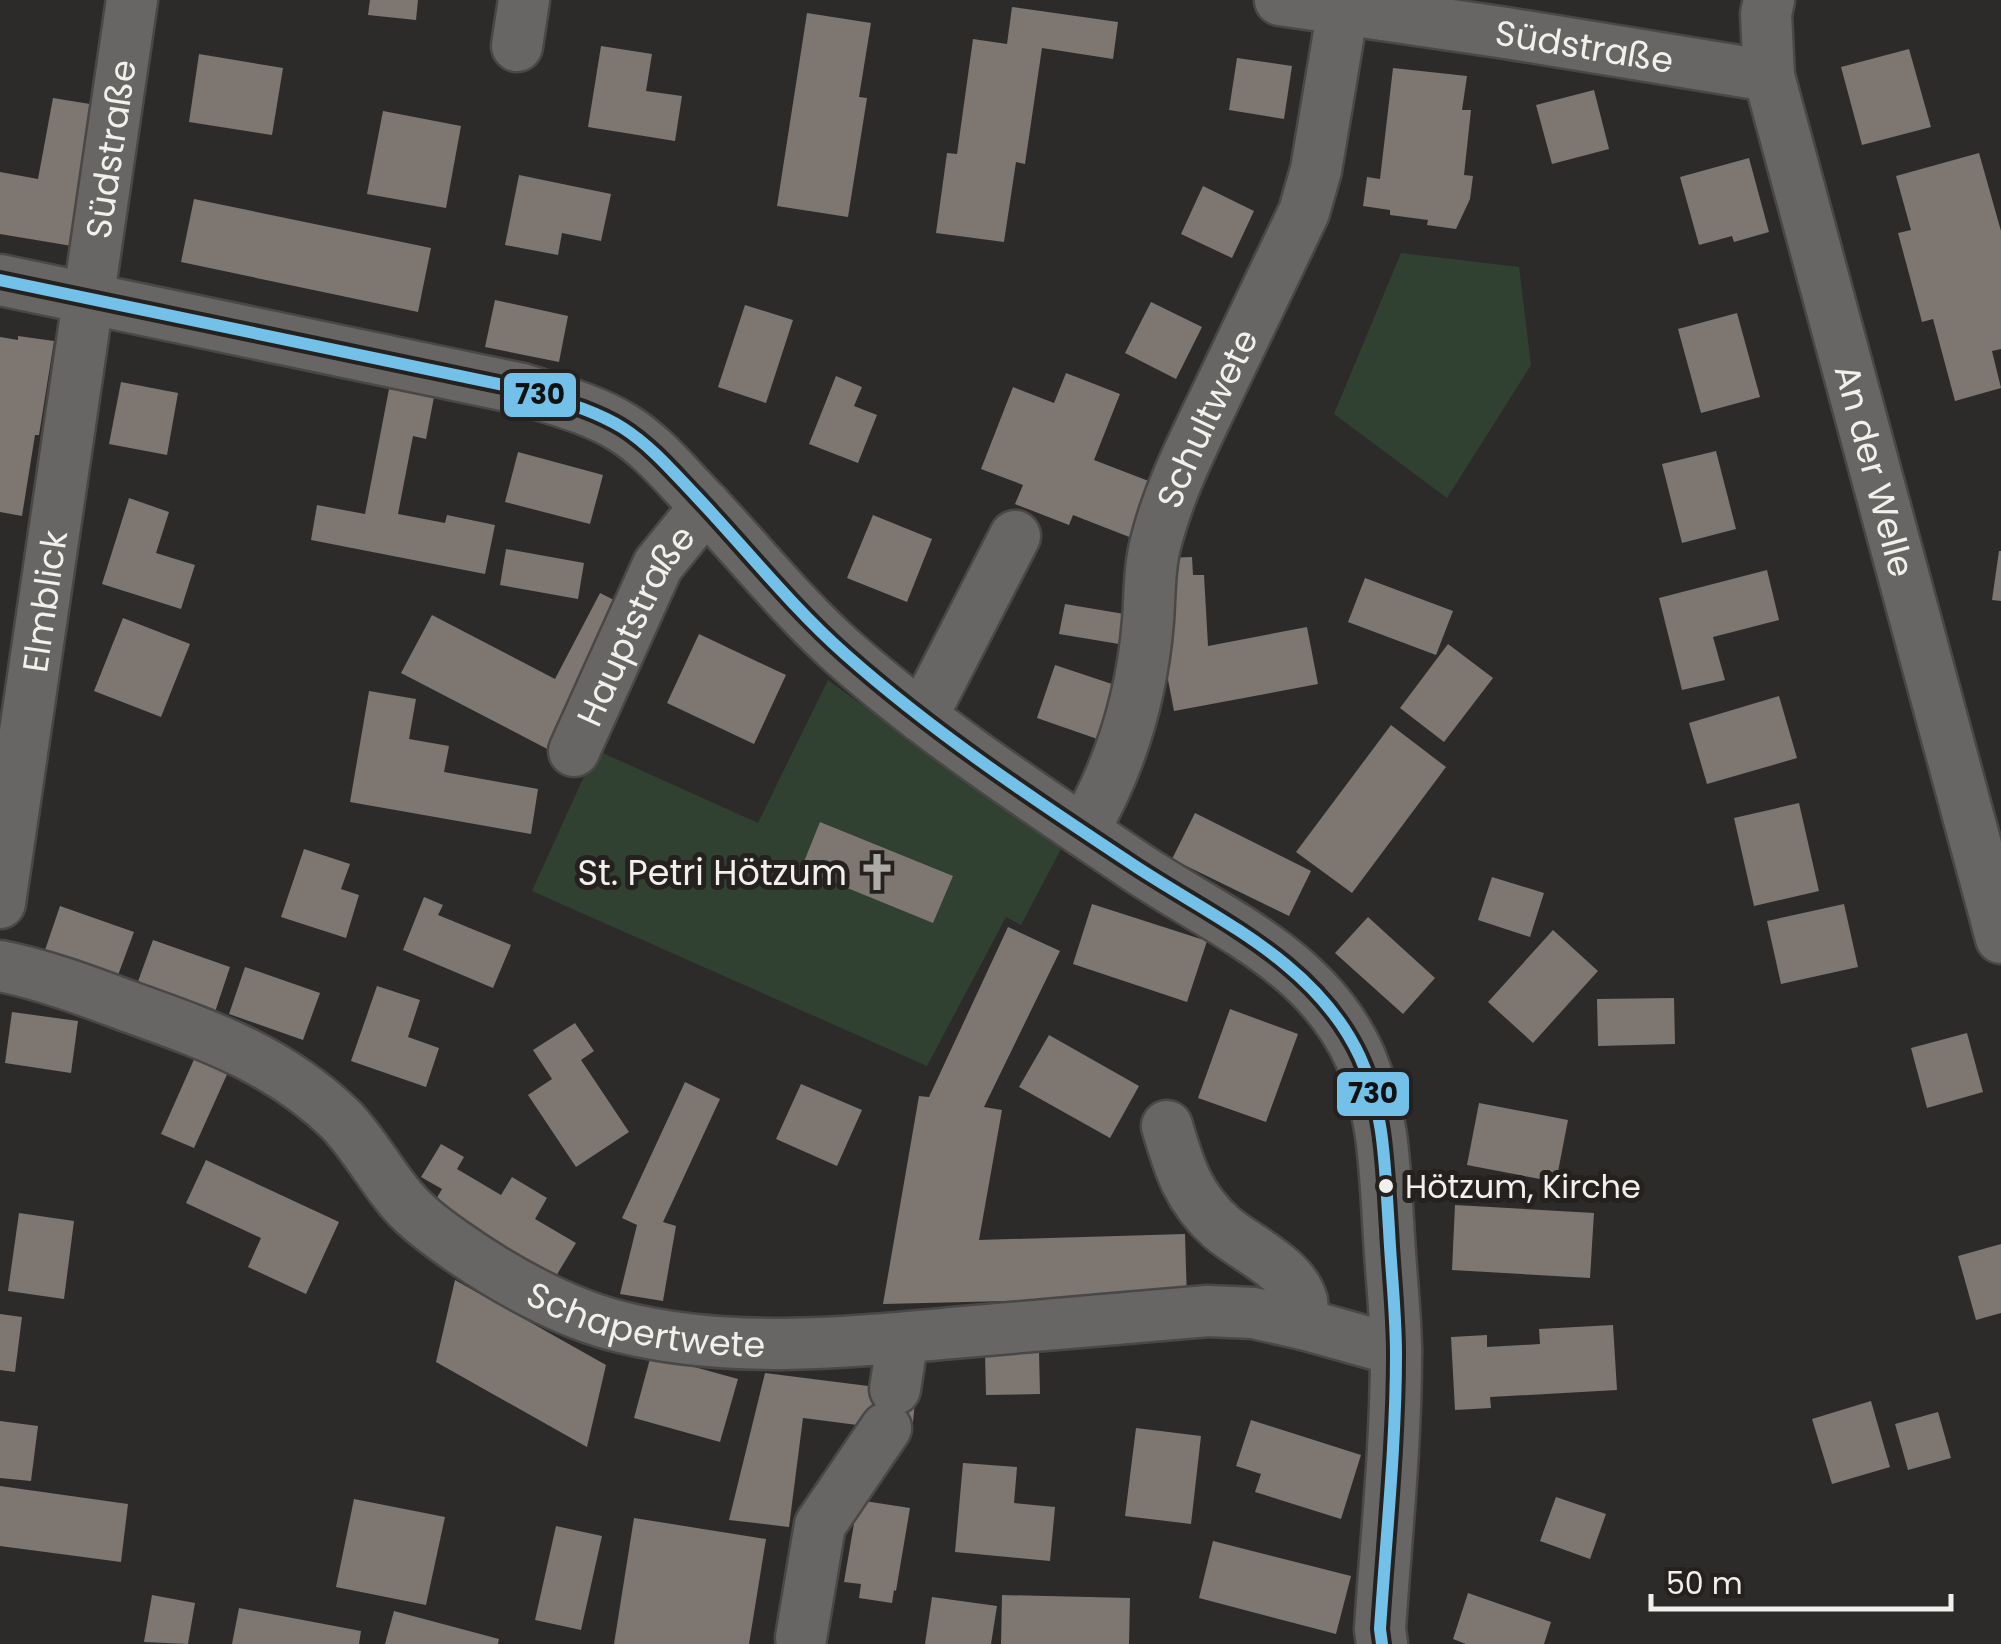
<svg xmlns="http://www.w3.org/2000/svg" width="2001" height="1644" font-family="Poppins,sans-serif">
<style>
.green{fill:#314131}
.building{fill:#7e7670}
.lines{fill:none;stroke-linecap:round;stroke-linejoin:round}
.minor-casing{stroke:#4a4846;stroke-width:55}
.minor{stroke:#686664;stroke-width:50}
.bus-1-casing{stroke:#25211e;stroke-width:20}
.bus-1{stroke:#73c1e8;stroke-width:12}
.bus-dot{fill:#f2f0ed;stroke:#25211e;stroke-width:4}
.labels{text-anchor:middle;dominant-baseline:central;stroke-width:10;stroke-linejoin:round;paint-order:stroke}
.bus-label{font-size:32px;fill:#f2f0ed;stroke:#25211e;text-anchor:start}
.street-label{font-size:35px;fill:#f2f0ed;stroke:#25211e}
.poi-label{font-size:35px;fill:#f2f0ed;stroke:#25211e;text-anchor:end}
.line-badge{stroke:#25211e;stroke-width:4}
.pale-badge-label{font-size:28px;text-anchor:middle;font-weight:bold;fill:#111}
</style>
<rect width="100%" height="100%" fill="#2d2b29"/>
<g class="green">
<path d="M1401 253 1519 267 1531 365 1447 498 1334 414Z"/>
<path d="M828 680 1061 849 1021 925 1006 917 927 1066 532 891 596 750 758 823Z"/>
</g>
<g class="building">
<path d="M370 0H418L416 20 368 15Z"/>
<path d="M1012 7 1118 22 1113 59 1042 48 1025 164 1016 162 1004 242 936 233 947 153 957 154 973 39 1007 44Z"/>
<path d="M807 13 871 23 859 97 867 98 848 217 777 206Z"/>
<path d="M601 46 652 54 646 91 682 96 675 141 588 127Z"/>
<path d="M1909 49 1931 127 1862 145 1841 67Z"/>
<path d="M199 54 283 68 272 135 189 122Z"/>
<path d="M1237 58 1292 66 1284 119 1229 110Z"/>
<path d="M1393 68 1467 76 1462 110H1471L1464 175 1473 176 1470 199 1456 229 1427 225 1428 220 1390 215V210L1363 206 1367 177 1380 179Z"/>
<path d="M1594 90 1609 149 1552 164 1536 105Z"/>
<path d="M53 98 96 105 72 246 0 234V172L38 179Z"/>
<path d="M383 111 461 126 446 208 367 194Z"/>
<path d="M1979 153 2001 231V349L1992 351 2001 388 1955 401 1933 319 1922 322 1898 233 1911 230 1896 176Z"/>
<path d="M1749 158 1769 232 1734 242 1732 236 1699 245 1680 177Z"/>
<path d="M519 175 611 194 601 241 562 233 558 255 505 245Z"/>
<path d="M1203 186 1254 211 1232 258 1181 234Z"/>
<path d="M194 199 431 248 418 312 181 262Z"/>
<path d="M495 300 568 316 559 362 485 347Z"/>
<path d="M1151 302 1202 327 1176 379 1125 353Z"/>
<path d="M745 305 793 320 766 403 718 387Z"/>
<path d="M1737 313 1760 397 1701 413 1678 329Z"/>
<path d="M18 336 54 341 39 435H35L22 516 0 512V337L18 340Z"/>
<path d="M1066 373 1120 394 1094 460 1159 485 1137 540 1073 515 1069 525 1015 504 1023 485 981 469 1013 387 1054 403Z"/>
<path d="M836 376 862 387 854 406 877 415 858 463 809 444Z"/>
<path d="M121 382 178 393 167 455 109 444Z"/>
<path d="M389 389 434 397 426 439 413 436 398 514 445 523 447 515 495 525 485 574 311 540 317 505 365 514Z"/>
<path d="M1716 451 1736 529 1682 543 1662 464Z"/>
<path d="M518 452 603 475 590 524 505 502Z"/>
<path d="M129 498 169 512 156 553 195 565 181 609 102 584Z"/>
<path d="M873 515 932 539 907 602 847 578Z"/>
<path d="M506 549 584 563 578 599 500 585Z"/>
<path d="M1999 551H2001V601L1992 600Z"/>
<path d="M1192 557 1193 575H1204L1208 646 1307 627 1318 684 1174 711 1163 654 1167 558Z"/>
<path d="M1767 570 1779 620 1713 637 1725 680 1682 690 1659 598Z"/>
<path d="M1365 578 1453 611 1436 655 1348 622Z"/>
<path d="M600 593 630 608 555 753 401 673 432 615 555 679Z"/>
<path d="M1065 604 1136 616 1131 646 1059 634Z"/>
<path d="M123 618 190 644 161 717 94 691Z"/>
<path d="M699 634 786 675 754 744 667 703Z"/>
<path d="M1448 644 1493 678 1444 742 1400 708Z"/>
<path d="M1055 665 1124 688 1106 742 1037 718Z"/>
<path d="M369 691 416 699 409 739 449 746 444 772 538 789 531 834 350 802Z"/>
<path d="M1779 696 1797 758 1707 784 1689 723Z"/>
<path d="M1391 725 1446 767 1352 893 1296 852Z"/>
<path d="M1799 803 1819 891 1754 906 1734 818Z"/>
<path d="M1195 813 1311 871 1289 916 1172 859Z"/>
<path d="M820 822 953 876 933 923 801 869Z"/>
<path d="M304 849 350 864 341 889 359 895 346 938 281 917Z"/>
<path d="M1492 877 1544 893 1530 937 1478 920Z"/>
<path d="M424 897 443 905 438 915 511 945 493 988 403 950Z"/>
<path d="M1092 904 1207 941 1187 1002 1073 964Z"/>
<path d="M1844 904 1858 967 1781 984 1767 921Z"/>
<path d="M60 906 134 932 117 978 44 953Z"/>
<path d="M1368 917 1435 978 1403 1014 1335 953Z"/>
<path d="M1008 927 1060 951 984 1107 1002 1110 979 1240 1185 1234 1187 1300 1086 1299 883 1304 919 1096 929 1097Z"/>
<path d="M1553 930 1598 971 1533 1043 1488 1002Z"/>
<path d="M153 940 230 967 214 1015 136 987Z"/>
<path d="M245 967 320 993 303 1040 229 1014Z"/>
<path d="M377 986 420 1000 408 1037 439 1048 426 1087 351 1061Z"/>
<path d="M1674 998 1675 1044 1598 1046 1597 999Z"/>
<path d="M1230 1009 1298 1034 1266 1122 1198 1098Z"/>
<path d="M12 1012 78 1021 71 1073 5 1063Z"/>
<path d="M575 1023 594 1051 581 1060 629 1132 576 1167 528 1095 552 1079 533 1050Z"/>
<path d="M1967 1033 1983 1092 1927 1108 1911 1048Z"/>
<path d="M1049 1035 1139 1086 1110 1138 1019 1087Z"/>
<path d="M196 1055 229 1070 194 1148 161 1134Z"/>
<path d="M685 1082 720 1099 663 1222 676 1226 663 1301 620 1294 637 1225 622 1218Z"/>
<path d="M801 1084 862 1110 837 1166 776 1139Z"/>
<path d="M1479 1103 1568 1120 1556 1182 1467 1165Z"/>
<path d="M441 1144 464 1157 457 1169 501 1195 512 1177 547 1198 535 1219 576 1243 547 1291 425 1218 442 1189 421 1177Z"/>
<path d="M206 1160 339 1222 306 1294 248 1267 261 1238 186 1203Z"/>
<path d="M1455 1205 1594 1213 1590 1278 1452 1270Z"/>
<path d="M19 1213 74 1221 64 1299 8 1291Z"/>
<path d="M2001 1244V1313L1976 1320 1958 1256Z"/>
<path d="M455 1280 606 1365 587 1447 436 1362Z"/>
<path d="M0 1314 22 1317 15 1372 0 1370Z"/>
<path d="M1613 1325 1617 1390 1490 1397 1491 1408 1455 1410 1451 1337 1487 1335V1347L1540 1344 1539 1329Z"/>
<path d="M1039 1352 1040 1394 986 1395 985 1353Z"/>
<path d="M651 1355 738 1379 720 1442 634 1418Z"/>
<path d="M765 1373 916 1392 912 1432 803 1418 789 1527 729 1520Z"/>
<path d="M1871 1401 1890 1467 1832 1484 1812 1419Z"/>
<path d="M1938 1412 1951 1458 1908 1470 1895 1424Z"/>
<path d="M1251 1420 1361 1455 1341 1519 1255 1492 1261 1474 1236 1466Z"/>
<path d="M0 1421 38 1426 31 1481 0 1478Z"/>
<path d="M1136 1428 1201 1436 1191 1524 1125 1516Z"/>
<path d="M963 1463 1017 1467 1014 1503 1055 1507 1050 1561 955 1552Z"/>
<path d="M0 1486 128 1504 121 1562 0 1546Z"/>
<path d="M1556 1497 1606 1514 1590 1559 1540 1541Z"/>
<path d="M354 1499 445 1517 426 1605 336 1587Z"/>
<path d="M858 1500 910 1508 896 1591 894 1590 892 1603 859 1598 861 1584 844 1582Z"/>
<path d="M634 1518 766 1539 749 1644H614Z"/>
<path d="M556 1526 602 1536 581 1630 535 1620Z"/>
<path d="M1213 1541 1351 1576 1336 1634 1199 1598Z"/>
<path d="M1468 1593 1551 1622 1544 1644H1466L1453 1639Z"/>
<path d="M152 1595 195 1603 188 1644 144 1642Z"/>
<path d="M1002 1595 1130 1598 1129 1644H1001Z"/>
<path d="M932 1597 997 1606 991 1644H925Z"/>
<path d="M239 1608 361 1631 359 1644H232Z"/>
<path d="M394 1611 499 1639 498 1644H385Z"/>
</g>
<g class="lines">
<g class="minor-casing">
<g id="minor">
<path id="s1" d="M1280 0 1506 33 1769 76"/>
<path id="s2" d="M1769 0 1766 14 1769 76 2001 938"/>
<path d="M517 46 524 0"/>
<path d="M0 280 522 389C556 400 593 409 623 428 652 446 673 472 696 496 746 548 791 606 845 654 935 733 1036 799 1135 866 1218 922 1316 959 1360 1057 1385 1115 1385 1176 1389 1237 1391 1276 1396 1315 1396 1354 1396 1446 1386 1538 1380 1629L1382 1644"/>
<path d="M922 717 1015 536"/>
<path id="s3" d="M574 751 658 565 706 506"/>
<path id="s4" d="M1083 831C1121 766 1142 696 1148 621 1150 593 1149 566 1157 538 1170 489 1193 444 1215 398 1245 336 1274 274 1304 212L1316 170 1343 9"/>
<path id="s5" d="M0 903 132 0"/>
<path id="s6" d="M0 966C45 975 87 991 130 1007 208 1035 280 1060 341 1120 362 1142 377 1169 396 1193 411 1213 431 1228 452 1243 500 1277 563 1313 621 1327 729 1354 842 1343 952 1333 1037 1326 1123 1318 1208 1311L1253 1313 1303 1324 1396 1350"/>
<path d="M1167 1126C1179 1167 1188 1198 1222 1228 1245 1248 1293 1268 1302 1301 1303 1308 1303 1317 1303 1324"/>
<path d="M895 1389 903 1338"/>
<path d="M801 1638 820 1525 886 1428"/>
</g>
</g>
<use href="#minor" class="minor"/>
<g class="bus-1-casing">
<path id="bus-1" d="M0 280 522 389C556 400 592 409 623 428 651 446 673 472 696 496 746 549 791 606 845 654 934 733 1035 800 1135 866 1217 920 1316 962 1360 1057 1385 1110 1385 1172 1389 1229 1391 1271 1396 1312 1396 1354 1396 1446 1386 1537 1380 1629L1382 1644"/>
</g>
<use href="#bus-1" class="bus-1"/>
</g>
<defs>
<g id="church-bare" transform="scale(3)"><path d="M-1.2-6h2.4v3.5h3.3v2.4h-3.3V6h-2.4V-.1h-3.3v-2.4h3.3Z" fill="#adaba8" stroke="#25211e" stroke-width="2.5" paint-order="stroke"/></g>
</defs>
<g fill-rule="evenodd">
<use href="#church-bare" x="877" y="872"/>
</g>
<circle class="bus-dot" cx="1386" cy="1186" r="9"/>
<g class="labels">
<g class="bus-label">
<text x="1405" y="1186">Hötzum, Kirche</text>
</g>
<g class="street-label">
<text stroke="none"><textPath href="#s1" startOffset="308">Südstraße</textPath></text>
<text stroke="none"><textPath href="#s5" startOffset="762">Südstraße</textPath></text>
<text stroke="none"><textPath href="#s4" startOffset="435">Schultwete</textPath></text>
<text stroke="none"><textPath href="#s2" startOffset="485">An der Welle</textPath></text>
<text stroke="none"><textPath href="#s5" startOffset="305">Elmblick</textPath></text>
<text stroke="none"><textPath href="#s3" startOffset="140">Hauptstraße</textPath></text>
<text stroke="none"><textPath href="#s6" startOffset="758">Schapertwete</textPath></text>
</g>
<g class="poi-label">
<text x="847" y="872">St. Petri Hötzum</text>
</g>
</g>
<g class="line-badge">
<rect x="502" y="371" width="76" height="48" rx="10" fill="#73c1e8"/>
<rect x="1335" y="1070" width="76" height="48" rx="10" fill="#73c1e8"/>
</g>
<g class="pale-badge-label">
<text x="540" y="404">730</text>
<text x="1373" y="1103">730</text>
</g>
<path d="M1651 1594v15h300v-15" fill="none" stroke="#f2f0ed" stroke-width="5"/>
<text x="1666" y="1594" font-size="30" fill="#f2f0ed" stroke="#25211e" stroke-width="8" paint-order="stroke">50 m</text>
</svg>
